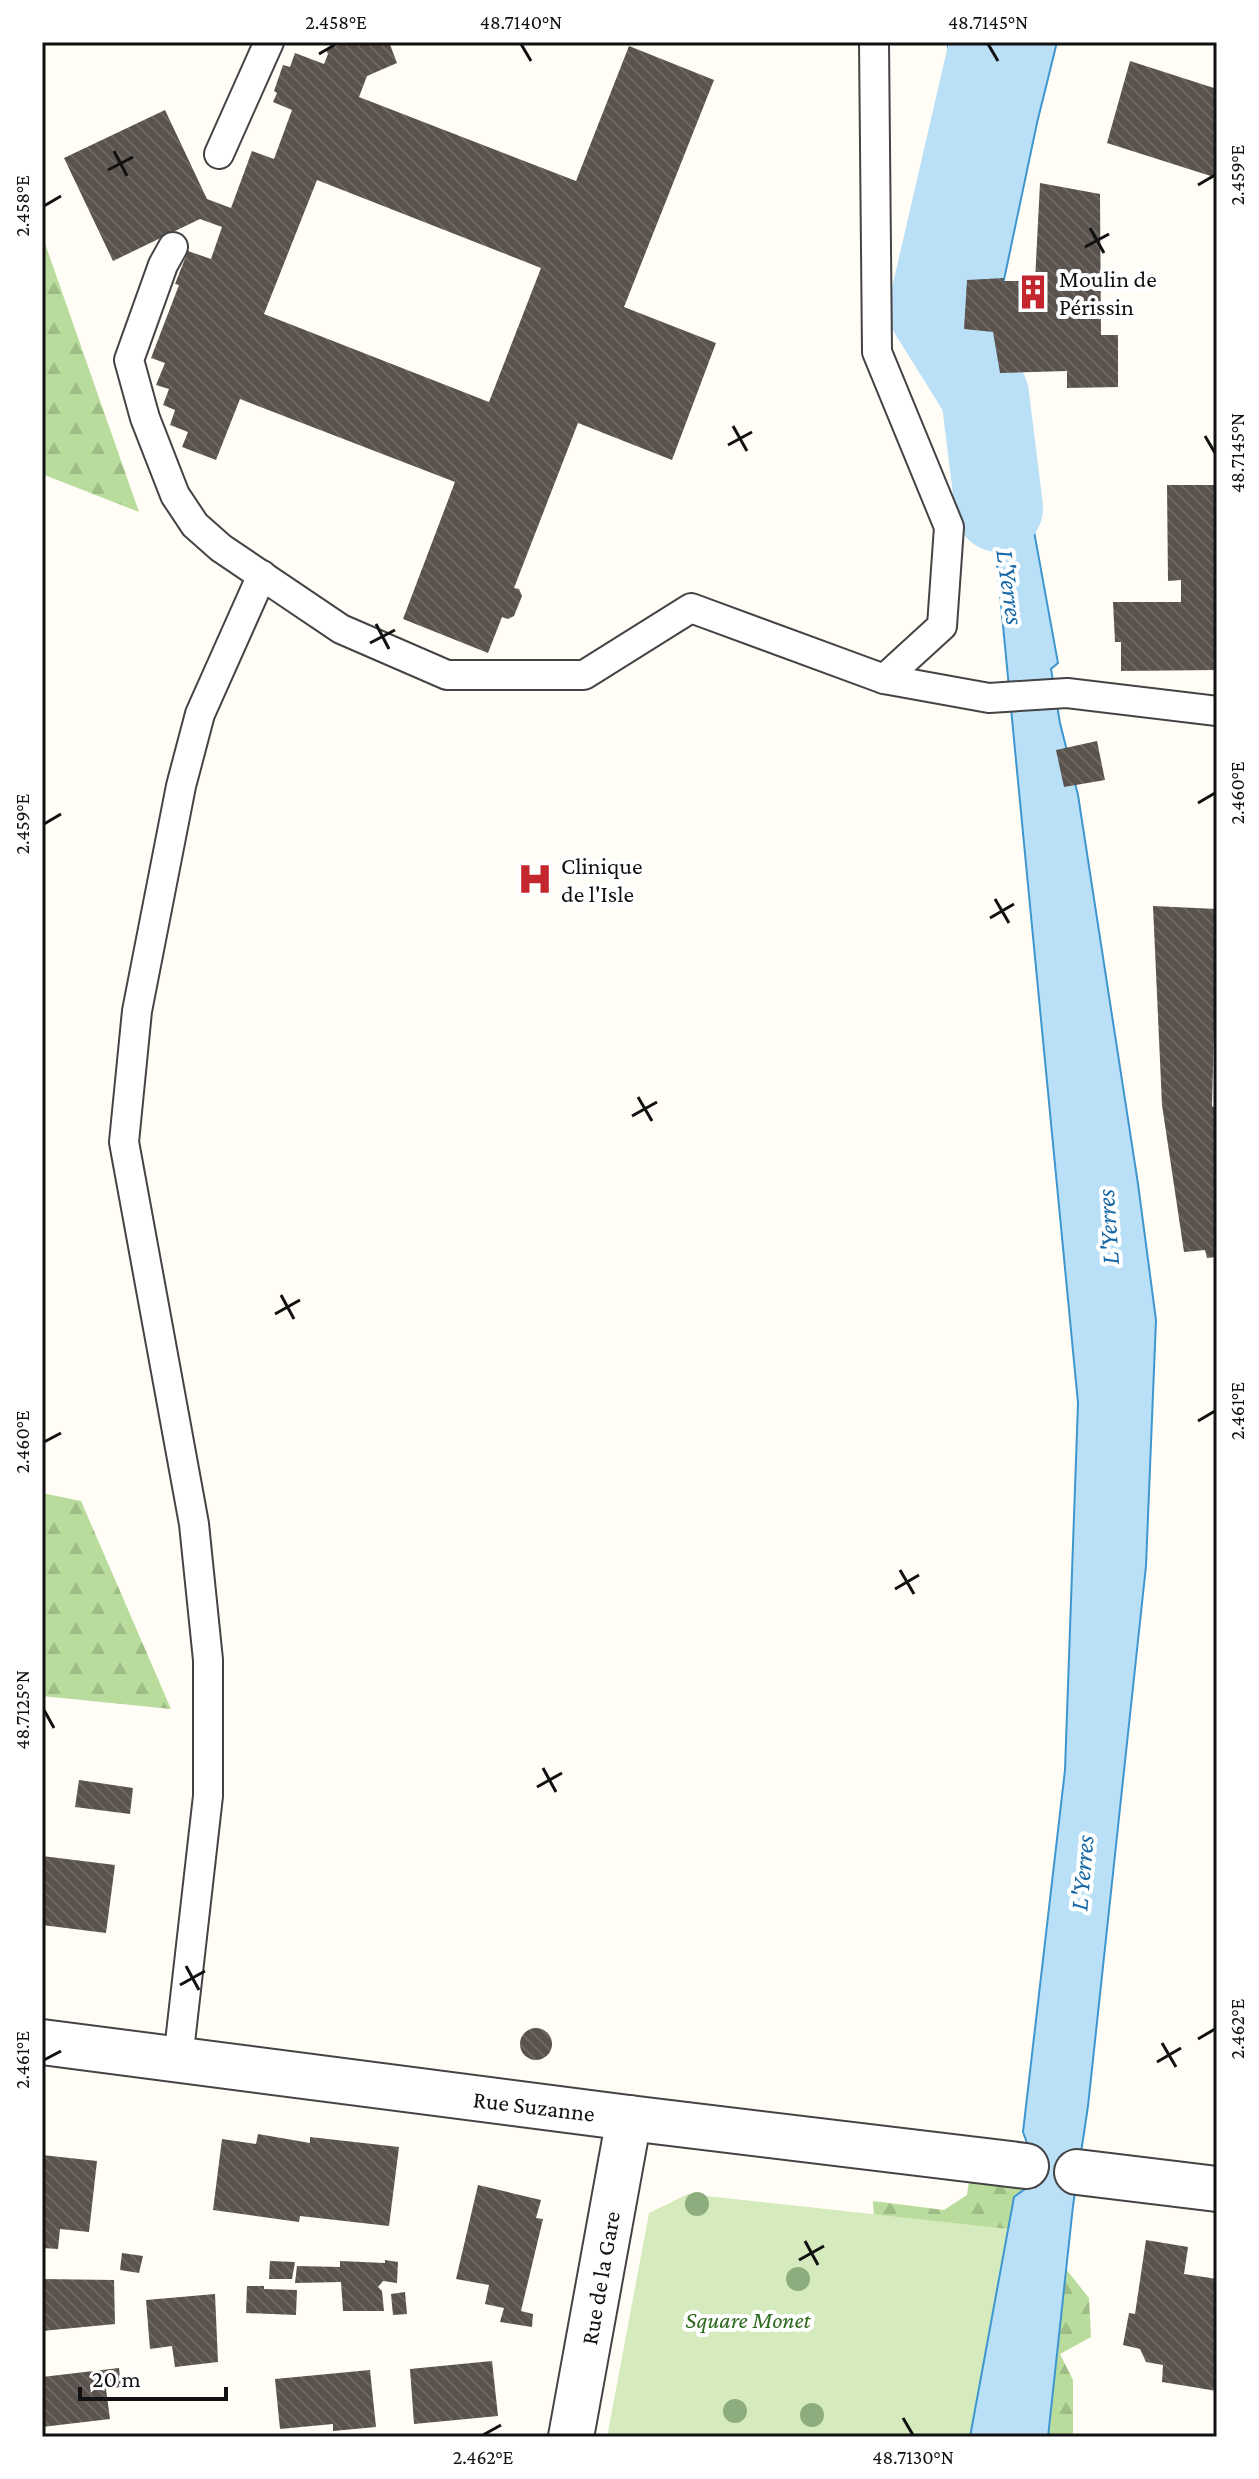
<svg xmlns="http://www.w3.org/2000/svg" width="1259" height="2479" font-family="'Crimson Pro',serif">
<style>
.forest{fill:url(#forest-firs)}
.park{fill:#d5ebbd}
.water{fill:#b9e0f7;stroke:#3f96cf;stroke-width:2}
.lines{fill:none;stroke-linecap:round;stroke-linejoin:round}
.river{stroke:#b9e0f7;stroke-width:88}
.building{fill:url(#building-back-hatch);fill-rule:evenodd}
.service-casing{stroke:#444;stroke-width:32}
.minor-casing{stroke:#444;stroke-width:48}
.service{stroke:#fff;stroke-width:28}
.minor{stroke:#fff;stroke-width:44}
.tree{fill:#8dad7f}
.ticks{fill:none;stroke:#111;stroke-width:3}
.labels{text-anchor:middle;dominant-baseline:central;stroke-width:8;stroke-linejoin:round;paint-order:stroke}
.poi-label{font-size:24px;fill:#111;stroke:#fff;text-anchor:start}
.street-label{font-size:24px;fill:#111;stroke:#fff}
.park-label{font-size:24px;font-style:italic;fill:#2f6b1f;stroke:#fff}
.water-label{font-size:26px;font-style:italic;fill:#1768a6;stroke:#fff}
.neatline{fill:none;stroke:#111;stroke-width:3}
.ticks-label{font-size:20px;text-anchor:middle;fill:#111}
</style>
<defs>
<pattern id="forest-firs" width="22" height="20" patternUnits="userSpaceOnUse" patternTransform="scale(2)"><rect width="22" height="20" fill="#b9dc9c"/><path d="M5 1l3.5 6h-7zM16 11l3.5 6h-7z" fill="#9ebc85"/></pattern>
<pattern id="building-back-hatch" width="6" height="6" patternUnits="userSpaceOnUse" patternTransform="scale(2)"><rect width="6" height="6" fill="#5a524d"/><path d="M-1 5l2 2M0 0l6 6M5-1l2 2" fill="none" stroke="#6d6662"/></pattern>
</defs>
<rect width="100%" height="100%" fill="#fffdf5"/>
<g class="forest">
<path d="M42 235 139 512 42 474Z"/>
<path d="M42 1493 81 1501 171 1709 42 1696Z"/>
<path d="M971 2167 1026 2176 1054 2254 1089 2298 1091 2337 1060 2354 1073 2380V2437H900L876 2249 873 2201 944 2210 967 2195Z"/>
</g>
<path class="park" d="M688 2194 1009 2229 970 2437H607L649 2213Z"/>
<path class="water" d="M948 42H1057L1037 123 993 332 1013 416 1058 663 1051 669 1060 723 1078 795 1138 1184 1156 1320 1146 1566 1088 2106 1073 2206 1048 2437H970L1014 2197 1025 2189 1031 2154 1023 2132 1065 1770 1078 1403 977 356 918 316 920 296 914 277 934 114 948 63Z"/>
<g class="lines">
<path class="river" d="M994 42 932 310 985 395 999 508"/>
</g>
<g class="building">
<path d="M346 42H389L397 63 367 76 359 97 576 181 629 46 714 80 624 307 716 343 672 460 578 423 514 588 519 589 522 596 514 616 508 619 502 617 488 653 403 619 455 482 240 399 216 460 182 447 188 432 170 425 175 410 163 405 169 389 156 385 165 363 151 358 179 285 175 284 188 251 211 259 222 227 200 219 113 261 64 158 165 110 207 199 231 208 252 151 274 159 292 110 273 102 277 93 274 91 283 65 290 67 295 53 324 64 328 54 326 50ZM317 180 541 268 489 402 264 314Z"/>
<path d="M1130 61 1217 89V178L1107 143Z"/>
<path d="M1040 183 1100 194 1101 335H1118V387L1067 388V371L1000 373 993 332 964 329 967 280 1004 278 1003 281H1035Z"/>
<path d="M1167 485H1217V670L1121 671V642H1115L1113 602H1181V580L1168 581Z"/>
<path d="M1097 741 1105 780 1064 787 1056 750Z"/>
<path d="M1153 906 1217 909 1212 1106 1217 1110V1257L1207 1258 1205 1250 1184 1252 1162 1105Z"/>
<path d="M79 1780 133 1788 130 1814 75 1807Z"/>
<path d="M42 1856 115 1865 106 1933 42 1925Z"/>
<circle cx="536" cy="2044" r="16"/>
<path d="M258 2134 310 2143V2137L399 2147 389 2226 300 2216 299 2222 213 2210 222 2139 256 2144Z"/>
<path d="M42 2155 97 2161 89 2232 60 2229 58 2249 42 2248Z"/>
<path d="M478 2185 541 2200 536 2218 543 2219 521 2311 533 2314 532 2327 500 2322 504 2308 485 2304 489 2285 456 2279Z"/>
<path d="M1146 2240 1188 2247 1184 2274 1217 2279V2391L1162 2382 1163 2365 1146 2362 1140 2349 1123 2345 1129 2313 1135 2314Z"/>
<path d="M122 2253 143 2256 139 2273 120 2270Z"/>
<path d="M385 2260 398 2262 397 2283 383 2281 378 2287 382 2291 384 2311H343L341 2282 295 2283 297 2266 340 2267V2261L385 2263Z"/>
<path d="M270 2261 295 2262 292 2279H269Z"/>
<path d="M42 2279 114 2280 115 2324 42 2331Z"/>
<path d="M247 2286H264V2289L297 2290 296 2315 246 2313Z"/>
<path d="M405 2292 407 2314 393 2315 391 2294Z"/>
<path d="M215 2294 218 2362 175 2367 172 2346 150 2349 146 2300Z"/>
<path d="M492 2361 498 2416 414 2424 410 2369Z"/>
<path d="M119 2368 121 2387 106 2389 110 2419 42 2427V2377Z"/>
<path d="M370 2370 376 2427 333 2431V2424L280 2429 275 2379Z"/>
</g>
<g class="lines">
<g class="service-casing">
<g id="service">
<path d="M219 154 269 42"/>
<path d="M173 247 163 265 129 360 145 418 175 495 195 525 221 548 341 629 447 675H584L691 608 884 679 942 626 949 527 877 352 874 42"/>
<path d="M884 679 989 698 1067 693 1217 711"/>
<path d="M178 2060 208 1796V1660L194 1524 124 1142 137 1011 181 786 200 714 262 575"/>
</g>
</g>
<g class="minor-casing">
<g id="minor">
<path d="M42 2042 629 2118 1026 2166"/>
<path d="M1077 2172 1217 2189"/>
<path d="M571 2437 629 2118"/>
</g>
</g>
<use href="#service" class="service"/>
<use href="#minor" class="minor"/>
</g>
<g class="tree">
<circle cx="697" cy="2204" r="12"/>
<circle cx="798" cy="2279" r="12"/>
<circle cx="735" cy="2411" r="12"/>
<circle cx="812" cy="2415" r="12"/>
</g>
<path class="ticks" d="M521 44 531 61M988 44 998 61M319 54 336 44M114 151 127 176M108 170 133 157M1198 185 1215 175M44 206 61 196M1090 228 1104 253M1085 247 1109 234M733 426 747 451M1205 436 1215 453M728 445 752 432M376 624 389 649M370 643 395 630M1198 803 1215 793M44 824 61 814M995 899 1009 923M990 918 1014 904M638 1097 652 1121M632 1116 657 1102M281 1295 294 1319M275 1314 300 1300M1198 1421 1215 1411M44 1442 61 1433M900 1570 914 1594M895 1589 919 1575M44 1710 54 1728M543 1768 556 1792M537 1787 562 1773M186 1966 199 1990M180 1985 205 1971M1198 2039 1215 2029M1162 2043 1176 2067M44 2060 61 2051M1157 2062 1181 2048M805 2241 818 2265M799 2260 824 2246M903 2418 913 2435M483 2435 501 2425"/>
<defs>
<g id="building-bare" transform="scale(2.76)"><path d="M-4-6H4V6H1V3H-1V6H-4ZM-2.5-4.3h1.7v1.8h-1.7ZM.8-4.3h1.7v1.8H.8ZM-2.5-1h1.7V.8h-1.7ZM.8-1h1.7V.8H.8Z" fill="#c4262e" stroke="#fff" stroke-width="2.5" paint-order="stroke"/></g>
<g id="hospital-bare" transform="scale(2.76)"><path d="M-5-5h3v3.5h4V-5h3V5h-3V1.5h-4V5h-3Z" fill="#c4262e" stroke="#fff" stroke-width="2.5" paint-order="stroke"/></g>
</defs>
<g fill-rule="evenodd">
<use href="#building-bare" x="1033" y="292"/>
<use href="#hospital-bare" x="535" y="879"/>
</g>
<g class="labels">
<g class="poi-label">
<text x="1059" y="278">Moulin de<tspan x="1059" dy="28">Périssin</tspan></text>
<text x="561" y="865">Clinique<tspan x="561" dy="28">de l'Isle</tspan></text>
</g>
<g class="street-label">
<text transform="translate(534 2106) rotate(7)">Rue Suzanne</text>
<text transform="translate(600 2278) rotate(-80)">Rue de la Gare</text>
</g>
<g class="park-label">
<text x="748" y="2319">Square Monet</text>
</g>
<g class="water-label">
<text transform="translate(1010 587) rotate(82)">L'Yerres</text>
<text transform="translate(1108 1227) rotate(-94)">L'Yerres</text>
<text transform="translate(1082 1873) rotate(-85)">L'Yerres</text>
</g>
</g>
<rect width="1259" height="2479" fill="none" stroke="#ffffff" stroke-width="88"/>
<path d="M80 2387v12h146v-12" fill="none" stroke="#111111" stroke-width="4"/>
<text x="92" y="2387" font-size="24" fill="#111111" stroke="#ffffff" stroke-width="6" paint-order="stroke">20 m</text>
<rect x="44" y="44" width="1171" height="2391" class="neatline"/>
<g class="ticks-label">
<text x="336" y="29">2.458°E</text>
<text x="521" y="29">48.7140°N</text>
<text x="988" y="29">48.7145°N</text>
<text transform="translate(1237 175) rotate(-90)" y="7">2.459°E</text>
<text transform="translate(22 206) rotate(-90)" y="7">2.458°E</text>
<text transform="translate(1237 453) rotate(-90)" y="7">48.7145°N</text>
<text transform="translate(1237 793) rotate(-90)" y="7">2.460°E</text>
<text transform="translate(22 824) rotate(-90)" y="7">2.459°E</text>
<text transform="translate(1237 1411) rotate(-90)" y="7">2.461°E</text>
<text transform="translate(22 1442) rotate(-90)" y="7">2.460°E</text>
<text transform="translate(22 1710) rotate(-90)" y="7">48.7125°N</text>
<text transform="translate(1237 2029) rotate(-90)" y="7">2.462°E</text>
<text transform="translate(22 2060) rotate(-90)" y="7">2.461°E</text>
<text x="483" y="2464">2.462°E</text>
<text x="913" y="2464">48.7130°N</text>
</g>
</svg>
